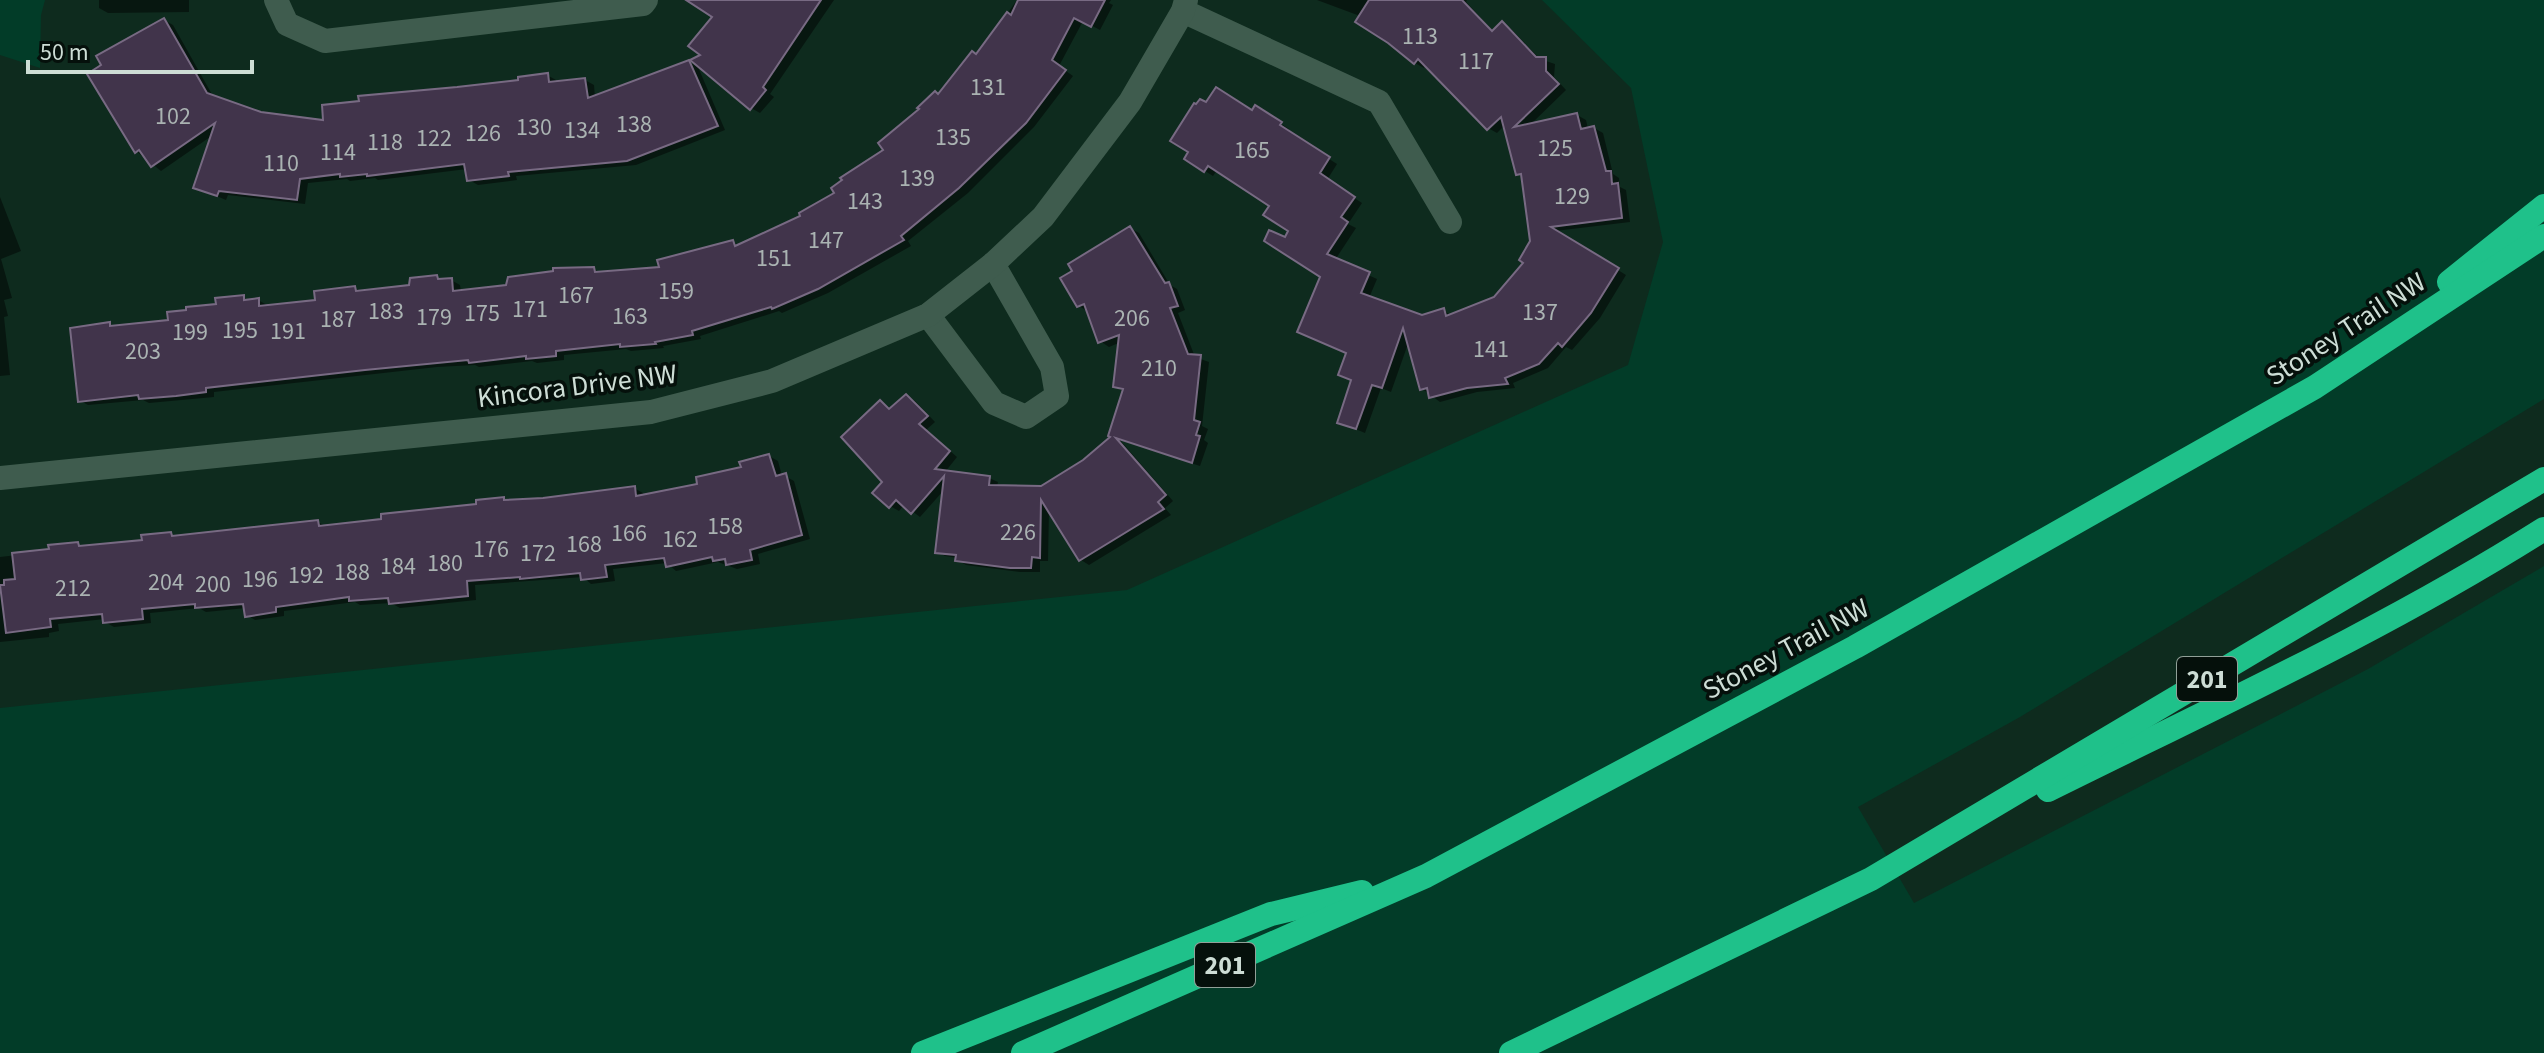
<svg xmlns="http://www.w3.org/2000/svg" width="2544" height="1053" font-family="'Source Sans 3',sans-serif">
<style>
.green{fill:#023c28}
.shadow{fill:#0007}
.building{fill:#41344b;stroke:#786a83;stroke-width:2}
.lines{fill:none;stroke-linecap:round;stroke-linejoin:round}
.minor{stroke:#3f5c4e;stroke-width:24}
.highway{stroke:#1fc18a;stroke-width:24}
.labels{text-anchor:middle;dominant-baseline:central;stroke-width:7;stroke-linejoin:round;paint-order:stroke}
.number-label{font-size:24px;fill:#aab3b2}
.shield{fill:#05100b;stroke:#91a098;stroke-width:2}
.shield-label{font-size:26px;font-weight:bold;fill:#cdddd5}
.street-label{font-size:28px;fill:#cdddd5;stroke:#05100b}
</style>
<rect width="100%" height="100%" fill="#0e2b1e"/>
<g class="green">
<path d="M0 0H45L41 15 40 68 0 55Z"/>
<path d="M1542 0H2544V399L2020 717 1858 807 1914 903 2368 669 2544 566V1053H0V708L1127 590 1628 365 1663 242 1631 88Z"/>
</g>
<g class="shadow">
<path d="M99 0H189V12L108 13 99 8Z"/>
<path d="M719 0H834L770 94 774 97 760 113 751 108 704 56Z"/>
<path d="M1017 0H1111L1109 3 1113 5 1100 30 1083 21 1059 66 1073 76 1034 127 968 193 908 241 911 246 828 293 782 313 779 311 700 336 701 339 663 346 664 348 631 351 626 349 564 355V360L537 363 532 361 479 367 475 365 437 367 214 392V397L149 403 143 400 88 405 79 400 109 325 114 327 170 322 243 297 250 301 258 300 267 305 317 302 355 288 362 292 411 287 437 277 443 281 451 280 460 285 461 292 508 286 594 269 602 274 661 269 733 242 740 246 803 217 837 193 886 150 977 56Z"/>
<path d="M1317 0H1467L1466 2 1494 32 1502 24 1511 29 1540 59 1555 64 1554 77 1566 90 1529 126 1577 115 1586 120 1588 129 1594 128 1603 133 1613 174 1619 178 1620 187 1626 190 1630 222 1555 231 1626 275 1600 318 1572 350 1566 347 1548 368 1513 383 1515 388 1477 392 1440 402 1421 388 1409 341 1391 392 1381 388 1365 433 1339 422 1352 381 1340 374 1348 353 1323 277 1285 239 1291 230 1272 205 1217 170 1213 176 1186 159 1253 113H1264L1289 129 1287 132 1337 164 1327 180 1362 203 1348 224 1356 228 1335 260 1377 279 1369 298 1421 317 1444 311 1453 316 1495 298 1526 262 1532 242 1524 177 1518 174 1505 125 1497 133 1488 128 1426 64 1424 68 1415 63 1360 16Z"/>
<path d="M164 20 173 25 214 98 261 114 326 122 547 75 556 80V83L585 80 594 85 595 98 689 62 698 67 725 130 636 165 516 176 517 180 478 185 469 180 467 169 378 180 375 178 350 181 347 179 308 183 305 204 228 195 226 200 195 187 213 135 161 171 136 151Z"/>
<path d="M0 197 21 251 1 259 12 298 4 300 8 316 4 317 10 375 0 376Z"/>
<path d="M1130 228 1139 233 1170 285 1177 289 1185 310 1178 313 1195 357 1209 362 1202 426 1208 429 1204 440 1208 443 1200 466 1120 440 1173 501 1165 508 1171 515 1089 565 1081 560 1049 509 1048 561H1040V572H1020L966 565 958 560V558L945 556 937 551 944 490 920 517 904 505 899 511 890 506 885 482 881 403 891 410 906 396 915 401 935 422 926 430 957 457 945 472 989 478 998 482 997 487 1041 488 1084 462 1113 437 1124 392 1115 386 1121 342 1109 347 1100 341 1089 312 1079 306Z"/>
<path d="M769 456 778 461 782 476H785L794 481 810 539 758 554 760 564 737 569 718 562 676 571 667 563 613 569 615 581 591 584 583 577 475 585 476 600 400 608 391 603 360 605 355 602 284 611V616L255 620 247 615 246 608 206 612 199 608 150 613 151 623 114 627 105 622V619L58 624 59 631 49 633V637L0 642V557L51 551 78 544 85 548 144 541 171 534 177 537 318 522 327 527 478 506 504 499 509 502 634 488 643 493V497L699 485Z"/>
</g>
<g class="building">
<path d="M686 0H821L763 87 766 90 750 110 690 60 700 55 688 46 712 17Z"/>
<path d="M1018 0H1105L1091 27 1074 18 1052 60 1066 70 1026 123 959 188 901 236 904 240 818 289 772 309 771 307 692 331 693 335 655 342 656 344 620 347V344L556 351V356L526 359V356L469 363 468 360 365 370 206 388V392L176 396 139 399 138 395 78 402 70 328 110 322V326L168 320 167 312 186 310V307L216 304 215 298 244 295V300L259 298V306L315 300 314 291 355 286 356 291 409 285 410 278 437 275 438 279 452 278 453 291 506 285 508 277 553 271V268L594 267 595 272 659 267 657 260 733 240 735 246 800 216 799 213 834 193 831 188 842 180 840 178 883 150 878 143 919 109 917 108 935 91 938 94 972 51 976 54 1007 12 1011 15Z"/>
<path d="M1369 0H1462L1492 31 1502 21 1536 57H1546V71L1559 84 1514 127 1577 113 1581 129 1594 126 1606 171H1611L1612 184 1618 183 1622 218 1551 227 1619 268 1591 313 1562 347 1558 343 1539 364 1505 378 1508 384 1467 388 1429 398 1427 388 1420 390 1403 328 1382 388 1372 385 1356 429 1337 423 1351 380 1338 375 1346 353 1297 332 1320 277 1264 241 1269 230 1285 237 1288 231 1263 215 1269 206 1208 166 1204 172 1184 159 1188 152 1170 141 1194 103 1196 104 1200 99 1206 102 1216 87 1252 110 1255 105 1282 122 1280 125 1330 157 1320 173 1355 197 1341 217 1348 222 1327 254 1370 272 1361 293 1422 315 1444 308 1446 316 1494 297 1523 263 1519 260 1530 241 1521 174 1516 175 1501 117 1487 130 1418 59 1414 64 1388 43 1355 22Z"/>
<path d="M164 18 207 93 261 112 323 120 322 105 359 101 358 96 457 87 518 80V77L548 73 549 82 585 78 588 98 689 60 718 126 627 161 508 172 509 176 467 181 464 164 367 176V174L340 177V174L300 179 297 200 219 191 217 196 193 188 215 123 151 167 139 150 135 153 87 74 101 65 96 56Z"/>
<path d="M1130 226 1165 283 1169 282 1178 306 1170 308 1188 354 1201 355 1194 420 1200 422 1196 435 1200 436 1192 463 1116 438 1166 495 1158 502 1164 509 1079 561 1041 500 1040 558 1032 557 1031 568H1010L955 561 956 555 935 553 944 476 911 514 896 500 889 508 872 493 882 482 841 437 880 400 889 409 906 394 928 416 919 424 950 451 935 469 990 476 989 485 1041 486 1083 460 1110 437 1108 436 1123 389 1113 387 1119 335 1098 343 1084 304 1077 307 1060 278 1072 271 1068 264Z"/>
<path d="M769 454 776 476 786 473 802 535 750 550 752 560 726 565 725 559 713 561 712 557 666 567 664 558 605 565 607 577 581 580 580 573 520 579V577L467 581 468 596 389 604 388 598 349 601V597L276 607V612L245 617 243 604 195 608V604L142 609 143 619 103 623 102 614 50 619 51 627 6 633 0 585H4V580L15 579 12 553 49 549 48 545 78 542 79 546 142 540 141 535 171 532 172 536 318 520 319 526 381 519V514L476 504V500L504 497V500L543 498 635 486 636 496 697 484 696 477 741 467 739 462Z"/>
</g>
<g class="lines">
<g class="minor">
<path d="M276 0 287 24 325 41 643 4 646 0"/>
<path d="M1183 11 1379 102 1450 222"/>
<path d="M928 315 994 403 1026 417 1057 396 1052 367 993 264"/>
<path d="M0 478 651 412 772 381 928 315 993 264 1043 217 1130 102 1183 11 1186 0"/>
</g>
<g class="highway">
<path d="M2449 282 2544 206"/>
<path d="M2048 790C2215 707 2386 629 2544 529"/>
<path d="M923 1053 1271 914 1362 892"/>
<path d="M1023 1053 1426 876 1855 647 2315 387 2544 236"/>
<path d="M1511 1053 1871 879 2544 479"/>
</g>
</g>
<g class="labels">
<g class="number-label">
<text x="1420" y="36">113</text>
<text x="1476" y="61">117</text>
<text x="988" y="87">131</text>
<text x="173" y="116">102</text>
<text x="634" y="124">138</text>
<text x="534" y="127">130</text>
<text x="582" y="130">134</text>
<text x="483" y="133">126</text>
<text x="953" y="137">135</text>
<text x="434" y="138">122</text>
<text x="385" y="142">118</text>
<text x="1555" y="148">125</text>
<text x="1252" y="150">165</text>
<text x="338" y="152">114</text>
<text x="281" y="163">110</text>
<text x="917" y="178">139</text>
<text x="1572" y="196">129</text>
<text x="865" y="201">143</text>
<text x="826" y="240">147</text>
<text x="774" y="258">151</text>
<text x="676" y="291">159</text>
<text x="576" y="295">167</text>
<text x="530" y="309">171</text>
<text x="386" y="311">183</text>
<text x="1540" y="312">137</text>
<text x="482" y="313">175</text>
<text x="630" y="316">163</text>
<text x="434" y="317">179</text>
<text x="1132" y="318">206</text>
<text x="338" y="319">187</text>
<text x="240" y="330">195</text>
<text x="288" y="331">191</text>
<text x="190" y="332">199</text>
<text x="1491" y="349">141</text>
<text x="143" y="351">203</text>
<text x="1159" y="368">210</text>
<text x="725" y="526">158</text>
<text x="1018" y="532">226</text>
<text x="629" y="533">166</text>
<text x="680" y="539">162</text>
<text x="584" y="544">168</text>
<text x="491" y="549">176</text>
<text x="538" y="553">172</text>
<text x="445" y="563">180</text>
<text x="398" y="566">184</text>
<text x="352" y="572">188</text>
<text x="306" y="575">192</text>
<text x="260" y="579">196</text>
<text x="166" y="582">204</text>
<text x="213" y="584">200</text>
<text x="73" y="588">212</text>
</g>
<g class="shield">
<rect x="2177" y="657" width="60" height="44" rx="6"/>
<rect x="1195" y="943" width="60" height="44" rx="6"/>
</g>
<g class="shield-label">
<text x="2207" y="679">201</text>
<text x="1225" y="965">201</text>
</g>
<g class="street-label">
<text transform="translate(2346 329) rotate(-33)">Stoney Trail NW</text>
<text transform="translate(577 386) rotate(-7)">Kincora Drive NW</text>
<text transform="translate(1786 649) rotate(-28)">Stoney Trail NW</text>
</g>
</g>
<path d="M28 60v12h224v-12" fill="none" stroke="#cdddd5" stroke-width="4"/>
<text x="40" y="60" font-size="24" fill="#cdddd5" stroke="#05100b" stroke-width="6" paint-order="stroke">50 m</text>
</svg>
